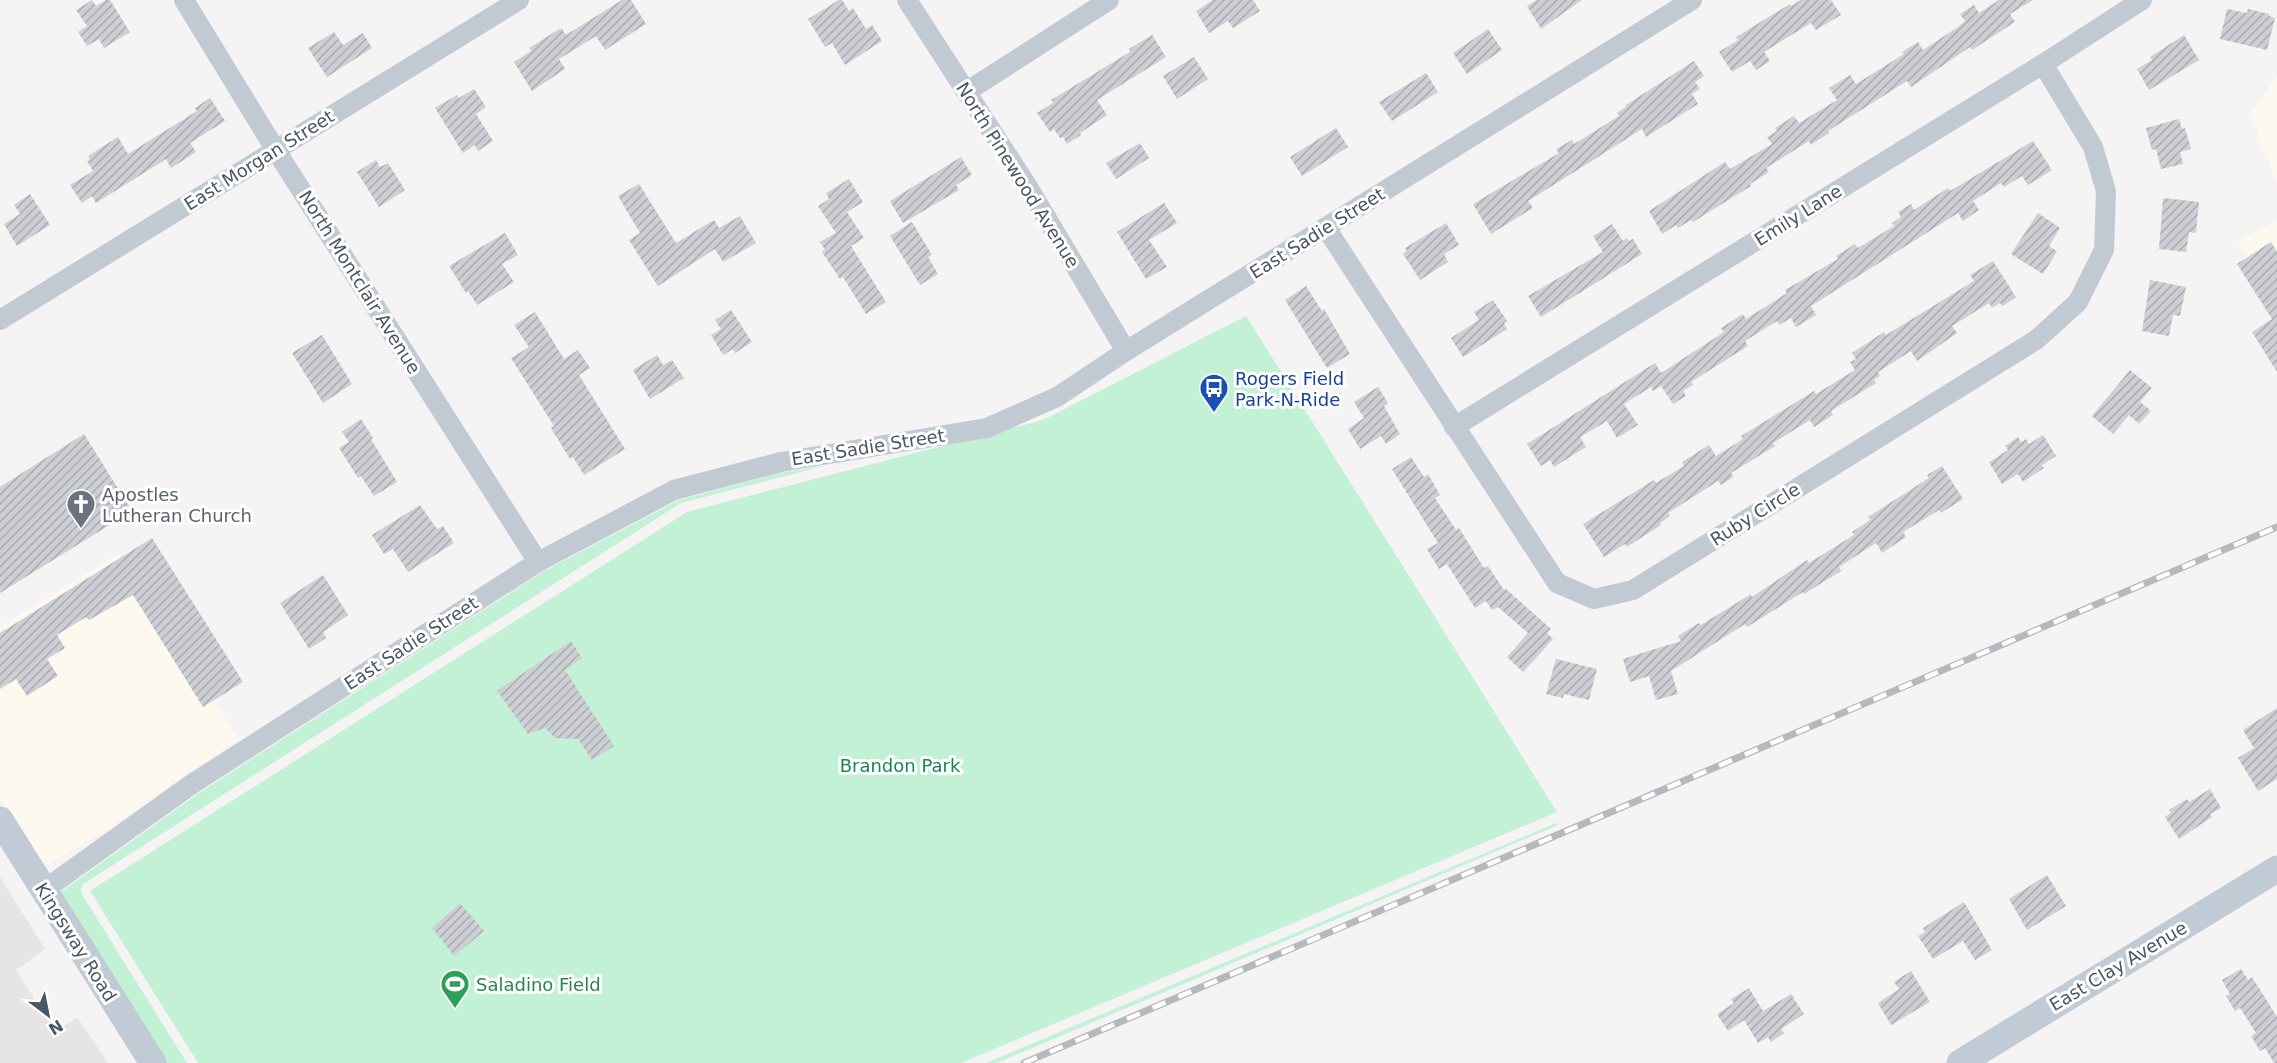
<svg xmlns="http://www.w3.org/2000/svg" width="2277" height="1063" font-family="'DejaVu Sans',sans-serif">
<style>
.commercial{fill:#fdf9ef}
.education{fill:#e6e4e5}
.park{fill:#c3f1d5}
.building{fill:url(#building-hatch)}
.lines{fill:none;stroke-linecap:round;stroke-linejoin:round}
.street{stroke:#c1cad2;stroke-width:20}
.secondary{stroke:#c1cbd6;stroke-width:27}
.rail-casing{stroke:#b5b8bd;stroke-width:7}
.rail{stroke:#fff;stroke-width:4.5;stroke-dasharray:14;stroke-linecap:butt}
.labels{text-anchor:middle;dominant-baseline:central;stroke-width:6;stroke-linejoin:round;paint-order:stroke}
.street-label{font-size:18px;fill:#4a5661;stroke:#fff}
.transit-label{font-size:18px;fill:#164399;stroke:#fff;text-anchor:start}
.worship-label{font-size:18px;fill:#5b616d;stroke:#fff;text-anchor:start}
.park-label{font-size:18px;fill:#17864f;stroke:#fff}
.leisure-label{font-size:18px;fill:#27864d;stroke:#fff;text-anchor:start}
</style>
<defs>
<pattern id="building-hatch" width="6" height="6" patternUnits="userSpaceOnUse" patternTransform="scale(1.5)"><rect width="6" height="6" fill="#cdcfd5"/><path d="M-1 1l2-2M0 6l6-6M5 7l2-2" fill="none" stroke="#a8abb0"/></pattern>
</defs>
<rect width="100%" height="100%" fill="#f5f3f3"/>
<g class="commercial">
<path d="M2277 75V184L2250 115Z"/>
<path d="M2277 220V313L2238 241Z"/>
<path d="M118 554 239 739 98 835 42 868 0 801V627Z"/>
</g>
<path class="education" d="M0 877 45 949 16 970 55 1032 77 1017 108 1063H0Z"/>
<g class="park">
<path d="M1246 316 1557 812 961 1063H198L90 891 687 512 1043 420Z"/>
<path d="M824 466 681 503 83 884 81 890 83 896 187 1063H165L58 894 199 793 544 571 679 500 784 472Z"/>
<path d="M1556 823 1558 825 997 1063H986Z"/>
</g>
<g class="building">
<path d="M92 0 96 6 106 0H110L130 32 104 48 99 39 87 46 78 32 87 26 76 10Z"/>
<path d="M622 0H631L646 24 605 50 596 36 559 59 565 69 532 91 514 62 531 51 529 48 561 28 566 35Z"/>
<path d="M839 0H842L849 11 853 8 866 29 872 25 882 41 845 65 832 43 825 47 808 19Z"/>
<path d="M1213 0H1253L1260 11 1233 28 1228 21 1209 33 1196 11Z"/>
<path d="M1537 0H1582L1541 29 1527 6Z"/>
<path d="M1801 0H1831L1841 15 1816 30 1811 23 1764 52 1770 61 1756 70 1750 61 1732 72 1719 52 1738 40 1736 37 1790 4 1791 6Z"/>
<path d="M1999 0H2033L2010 14 2015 22 1972 50 1970 47 1911 87 1907 81 1828 131 1829 133 1811 145 1809 141 1766 168 1769 172 1750 184 1751 186 1693 222 1691 220 1678 228 1676 225 1662 234 1649 211 1725 162 1730 169 1772 144 1767 137 1777 131 1775 128 1794 116 1799 123 1837 100 1829 88 1850 75 1856 84 1904 54 1902 52 1918 42 1923 50 1958 27 1965 21 1960 14 1974 5 1979 13Z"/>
<path d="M2227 9 2247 13 2248 9 2269 14V16L2275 18 2267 50 2220 39Z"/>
<path d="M1488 29 1502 50 1467 74 1453 53Z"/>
<path d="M334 32 343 45 363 33 372 48 327 77 308 48Z"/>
<path d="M1152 35 1166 57 1097 100 1107 115 1080 133 1081 135 1067 144 1063 137 1060 138 1054 129 1050 132 1037 113 1053 103 1051 100 1130 52 1129 49Z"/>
<path d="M2184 35 2199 60 2149 90 2137 69 2152 60 2150 57Z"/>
<path d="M1194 57 1208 79 1177 99 1163 76Z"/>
<path d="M1694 61 1704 76 1695 82 1700 89 1692 94 1698 104 1646 137 1642 129 1587 164 1528 201 1533 208 1491 234 1473 204 1559 153 1556 149 1572 140 1574 144 1619 116 1617 113 1627 106 1626 105Z"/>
<path d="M1426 73 1438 92 1392 121 1379 102Z"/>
<path d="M474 89 486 107 476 114 493 141 478 151 475 145 463 153 435 108 457 95 459 98Z"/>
<path d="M210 98 225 121 190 143 196 152 171 168 166 159 96 203 92 196 82 203 70 185 93 171 87 161 90 159 88 156 118 137 128 154 197 111 195 108Z"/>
<path d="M2179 119 2182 129 2185 128 2191 149 2180 152 2183 164 2161 169 2156 149 2152 150 2146 128Z"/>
<path d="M1336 128 1348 147 1302 176 1290 157Z"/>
<path d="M2033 141 2052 170 2028 185 2022 176 2004 187 2001 183 1973 201 1979 210 1963 221 1958 213 1928 232 1811 306 1816 315 1796 327 1791 318 1779 325 1777 321 1745 341 1748 346 1691 382 1693 385 1683 391 1686 396 1673 404 1661 386 1653 391 1651 387 1624 404 1638 425 1617 438 1607 421 1580 437 1586 447 1554 467 1550 460 1541 466 1527 444 1655 363 1661 373 1724 332 1721 328 1743 314 1746 319 1787 293 1785 290 1838 259 1836 256 1855 244 1858 248 1894 226 1892 223 1901 217 1898 212 1911 204 1914 210 1948 188 1950 191Z"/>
<path d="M1140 143 1149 158 1116 179 1106 163Z"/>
<path d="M961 157 972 175 956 185 959 190 903 223 890 201Z"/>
<path d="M376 160 380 167 388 163 405 190 379 207 357 172Z"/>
<path d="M849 179 863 202 847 212 864 238 851 246 886 302 866 314 843 277 840 279 822 252 825 250 820 242 836 233 818 206 829 199 826 193Z"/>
<path d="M639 184 676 243 714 220 719 228 740 216 756 243 723 262 715 249 658 286 629 240 640 233 618 196Z"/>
<path d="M30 194 50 225 17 246 4 224 20 214 14 205Z"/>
<path d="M2163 198 2199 202 2196 233 2189 232 2186 252 2159 249Z"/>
<path d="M1164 203 1177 223 1149 240 1167 267 1146 279 1117 232Z"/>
<path d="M2038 213 2060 228 2049 246 2057 251 2043 274 2011 254Z"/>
<path d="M912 222 932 255 928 257 938 274 920 285 890 236Z"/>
<path d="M1446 223 1459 245 1444 254 1448 262 1420 280 1403 254 1407 251 1405 248Z"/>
<path d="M1612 224 1623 241 1627 238 1629 241 1633 239 1642 254 1541 317 1528 296 1603 252 1593 236Z"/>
<path d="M505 233 518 255 502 264 514 282 477 305 468 291 466 293 449 266Z"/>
<path d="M2271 242 2277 252V372L2252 332 2272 319 2237 264Z"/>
<path d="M1993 261 2016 297 2003 306 2000 303 1992 308 1989 303 1952 326 1957 333 1917 361 1911 351 1878 372 1880 376 1874 380 1876 383 1831 411 1833 415 1814 427 1810 420 1773 443 1775 446 1731 473 1733 477 1721 485 1718 481 1668 513 1670 516 1660 523 1661 525 1627 547 1625 544 1604 557 1583 524 1654 480 1656 483 1684 466 1682 462 1709 445 1716 456 1743 439 1741 436 1814 391 1816 394 1855 370 1850 362 1856 359 1852 353 1884 332 1886 335 1974 281 1970 275Z"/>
<path d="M2150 280 2186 287 2180 316 2173 315 2169 336 2142 331Z"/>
<path d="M1306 286 1322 311 1324 309 1350 354 1327 368 1285 300Z"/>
<path d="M1493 300 1507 321 1504 323 1507 329 1463 357 1451 338 1479 320 1474 312Z"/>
<path d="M731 310 752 342 735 353 733 349 723 355 711 335 721 329 715 320Z"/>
<path d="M535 312 564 359 578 350 590 368 579 375 625 449 584 475 573 457 570 459 551 428 554 426 511 358 529 347 514 325Z"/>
<path d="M322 335 352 384 323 403 292 353Z"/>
<path d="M657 355 663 365 672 360 684 378 650 399 633 370Z"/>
<path d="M2130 370 2152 388 2140 402 2151 411 2139 424 2129 415 2113 434 2092 416Z"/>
<path d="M1378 387 1388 403 1384 406 1400 434 1386 444 1381 436 1360 449 1348 429 1364 418 1354 402Z"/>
<path d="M361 419 373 438 371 439 397 482 374 496 361 476 358 478 339 448 349 442 342 432Z"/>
<path d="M84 434 132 511 0 593V487Z"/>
<path d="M2043 435 2056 456 2042 465 2044 468 2023 482 2018 474 2002 484 1989 462 2008 450 2005 446 2018 437 2021 442 2026 439 2029 444Z"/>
<path d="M1411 457 1424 477 1428 474 1440 495 1435 498 1456 530 1459 528 1484 568 1488 566 1504 590 1506 589 1551 629 1547 633 1553 639 1523 672 1507 657 1528 633 1498 607 1492 610 1486 601 1475 608 1447 564 1439 569 1427 549 1438 543 1392 469Z"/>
<path d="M1942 466 1963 499 1941 513 1939 510 1903 532 1906 537 1882 553 1876 543 1839 567 1841 571 1804 594 1803 592 1747 627 1745 624 1671 671 1678 694 1656 700 1649 676 1630 682 1623 659 1681 641 1678 636 1699 623 1701 625 1751 594 1752 597 1807 560 1809 563 1854 535 1852 532 1870 520 1868 517 1929 478 1927 475Z"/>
<path d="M420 505 437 529 443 526 454 543 408 572 393 549 384 554 372 535Z"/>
<path d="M152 538 243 682 203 707 133 595 89 620 86 617 57 635 65 648 47 659 58 676 27 696 16 679 0 689V633Z"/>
<path d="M323 575 348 615 323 632 326 638 309 649 280 603Z"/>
<path d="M571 641 582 658 565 670 614 746 592 760 578 739 555 738 545 728 528 734 497 691Z"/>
<path d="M1556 659 1597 669 1589 700 1564 694 1563 698 1546 694Z"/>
<path d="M2277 708V779L2258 791 2238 758 2254 748 2243 730Z"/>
<path d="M2210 789 2221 808 2210 814 2212 817 2179 839 2165 817 2171 813 2169 810 2187 799 2189 802Z"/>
<path d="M2047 875 2066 906 2027 930 2009 899Z"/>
<path d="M1964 902 1992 950 1975 960 1963 941 1933 959 1918 936 1925 932 1923 928Z"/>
<path d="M460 903 484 931 454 956 432 928Z"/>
<path d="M2241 969 2248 980 2252 977 2277 1017V1063H2274L2265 1048 2260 1051 2251 1036 2256 1033 2240 1008 2235 1011 2226 996 2230 994 2222 980Z"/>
<path d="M1911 971 1930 1002 1891 1025 1878 1003 1899 989 1894 982Z"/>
<path d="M1749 988 1763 1011 1791 994 1804 1014 1781 1029 1784 1033 1771 1042 1768 1037 1758 1043 1744 1020 1728 1031 1717 1014 1734 1003 1731 999Z"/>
</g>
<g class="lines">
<g class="street">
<path d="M184 0 275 149 538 562"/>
<path d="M907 0 1028 187 1126 351"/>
<path d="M966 92 1109 0"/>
<path d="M1326 228 1557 583 1594 599 1633 590 2036 340 2078 302 2104 250 2106 191 2093 147 2043 64"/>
<path d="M0 320 519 0"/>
<path d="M1454 427 2043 64 2142 0"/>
<path d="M44 890 192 784 538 562 674 490 781 462 987 428 1057 397 1126 351 1692 0"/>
</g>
<g class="secondary">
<path d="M0 820 153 1063"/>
<path d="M1960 1063 2277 869"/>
</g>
<g class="rail-casing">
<path id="rail" d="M1024 1063 2277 527"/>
</g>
<use href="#rail" class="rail"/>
</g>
<defs>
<g id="bus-pin" transform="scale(1.5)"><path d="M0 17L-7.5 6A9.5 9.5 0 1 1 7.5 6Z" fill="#1a4fb4" stroke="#fff"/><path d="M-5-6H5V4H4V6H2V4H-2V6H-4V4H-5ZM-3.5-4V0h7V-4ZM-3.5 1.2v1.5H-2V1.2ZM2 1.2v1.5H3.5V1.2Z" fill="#fff"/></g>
<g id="church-pin" transform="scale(1.5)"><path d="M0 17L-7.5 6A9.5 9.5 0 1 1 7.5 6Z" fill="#6b7280" stroke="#fff"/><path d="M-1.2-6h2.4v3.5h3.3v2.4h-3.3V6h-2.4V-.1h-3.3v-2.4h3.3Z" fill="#fff"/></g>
<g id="stadium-pin" transform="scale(1.5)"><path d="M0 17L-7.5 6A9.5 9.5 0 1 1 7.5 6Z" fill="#2e9e5b" stroke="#fff"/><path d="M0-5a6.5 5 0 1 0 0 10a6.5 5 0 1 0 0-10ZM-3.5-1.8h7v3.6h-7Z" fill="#fff"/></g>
</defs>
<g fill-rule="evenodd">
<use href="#bus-pin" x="1214" y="388"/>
<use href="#church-pin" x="81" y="504"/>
<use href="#stadium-pin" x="455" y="984"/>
</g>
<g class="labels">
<g class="street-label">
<text transform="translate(259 160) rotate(-32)">East Morgan Street</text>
<text transform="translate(1018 175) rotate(58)">North Pinewood Avenue</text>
<text transform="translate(1798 215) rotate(-32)">Emily Lane</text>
<text transform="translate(1317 233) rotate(-32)">East Sadie Street</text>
<text transform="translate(360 282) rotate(58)">North Montclair Avenue</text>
<text transform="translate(868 447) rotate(-9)">East Sadie Street</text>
<text transform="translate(1755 514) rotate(-32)">Ruby Circle</text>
<text transform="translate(411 643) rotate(-33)">East Sadie Street</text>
<text transform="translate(76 942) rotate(58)">Kingsway Road</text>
<text transform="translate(2118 966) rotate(-31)">East Clay Avenue</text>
</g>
<g class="transit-label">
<text x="1235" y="378">Rogers Field<tspan x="1235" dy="21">Park-N-Ride</tspan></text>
</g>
<g class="worship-label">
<text x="102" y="494">Apostles<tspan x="102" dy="21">Lutheran Church</tspan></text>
</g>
<g class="park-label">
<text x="900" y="765">Brandon Park</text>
</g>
<g class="leisure-label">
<text x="476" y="984">Saladino Field</text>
</g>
</g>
<g transform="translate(48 1015) rotate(148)" stroke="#ffffff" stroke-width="4.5" paint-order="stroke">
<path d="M0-4.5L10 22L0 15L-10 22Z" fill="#4a5661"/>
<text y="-9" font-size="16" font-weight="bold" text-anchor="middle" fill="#4a5661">N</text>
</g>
</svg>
